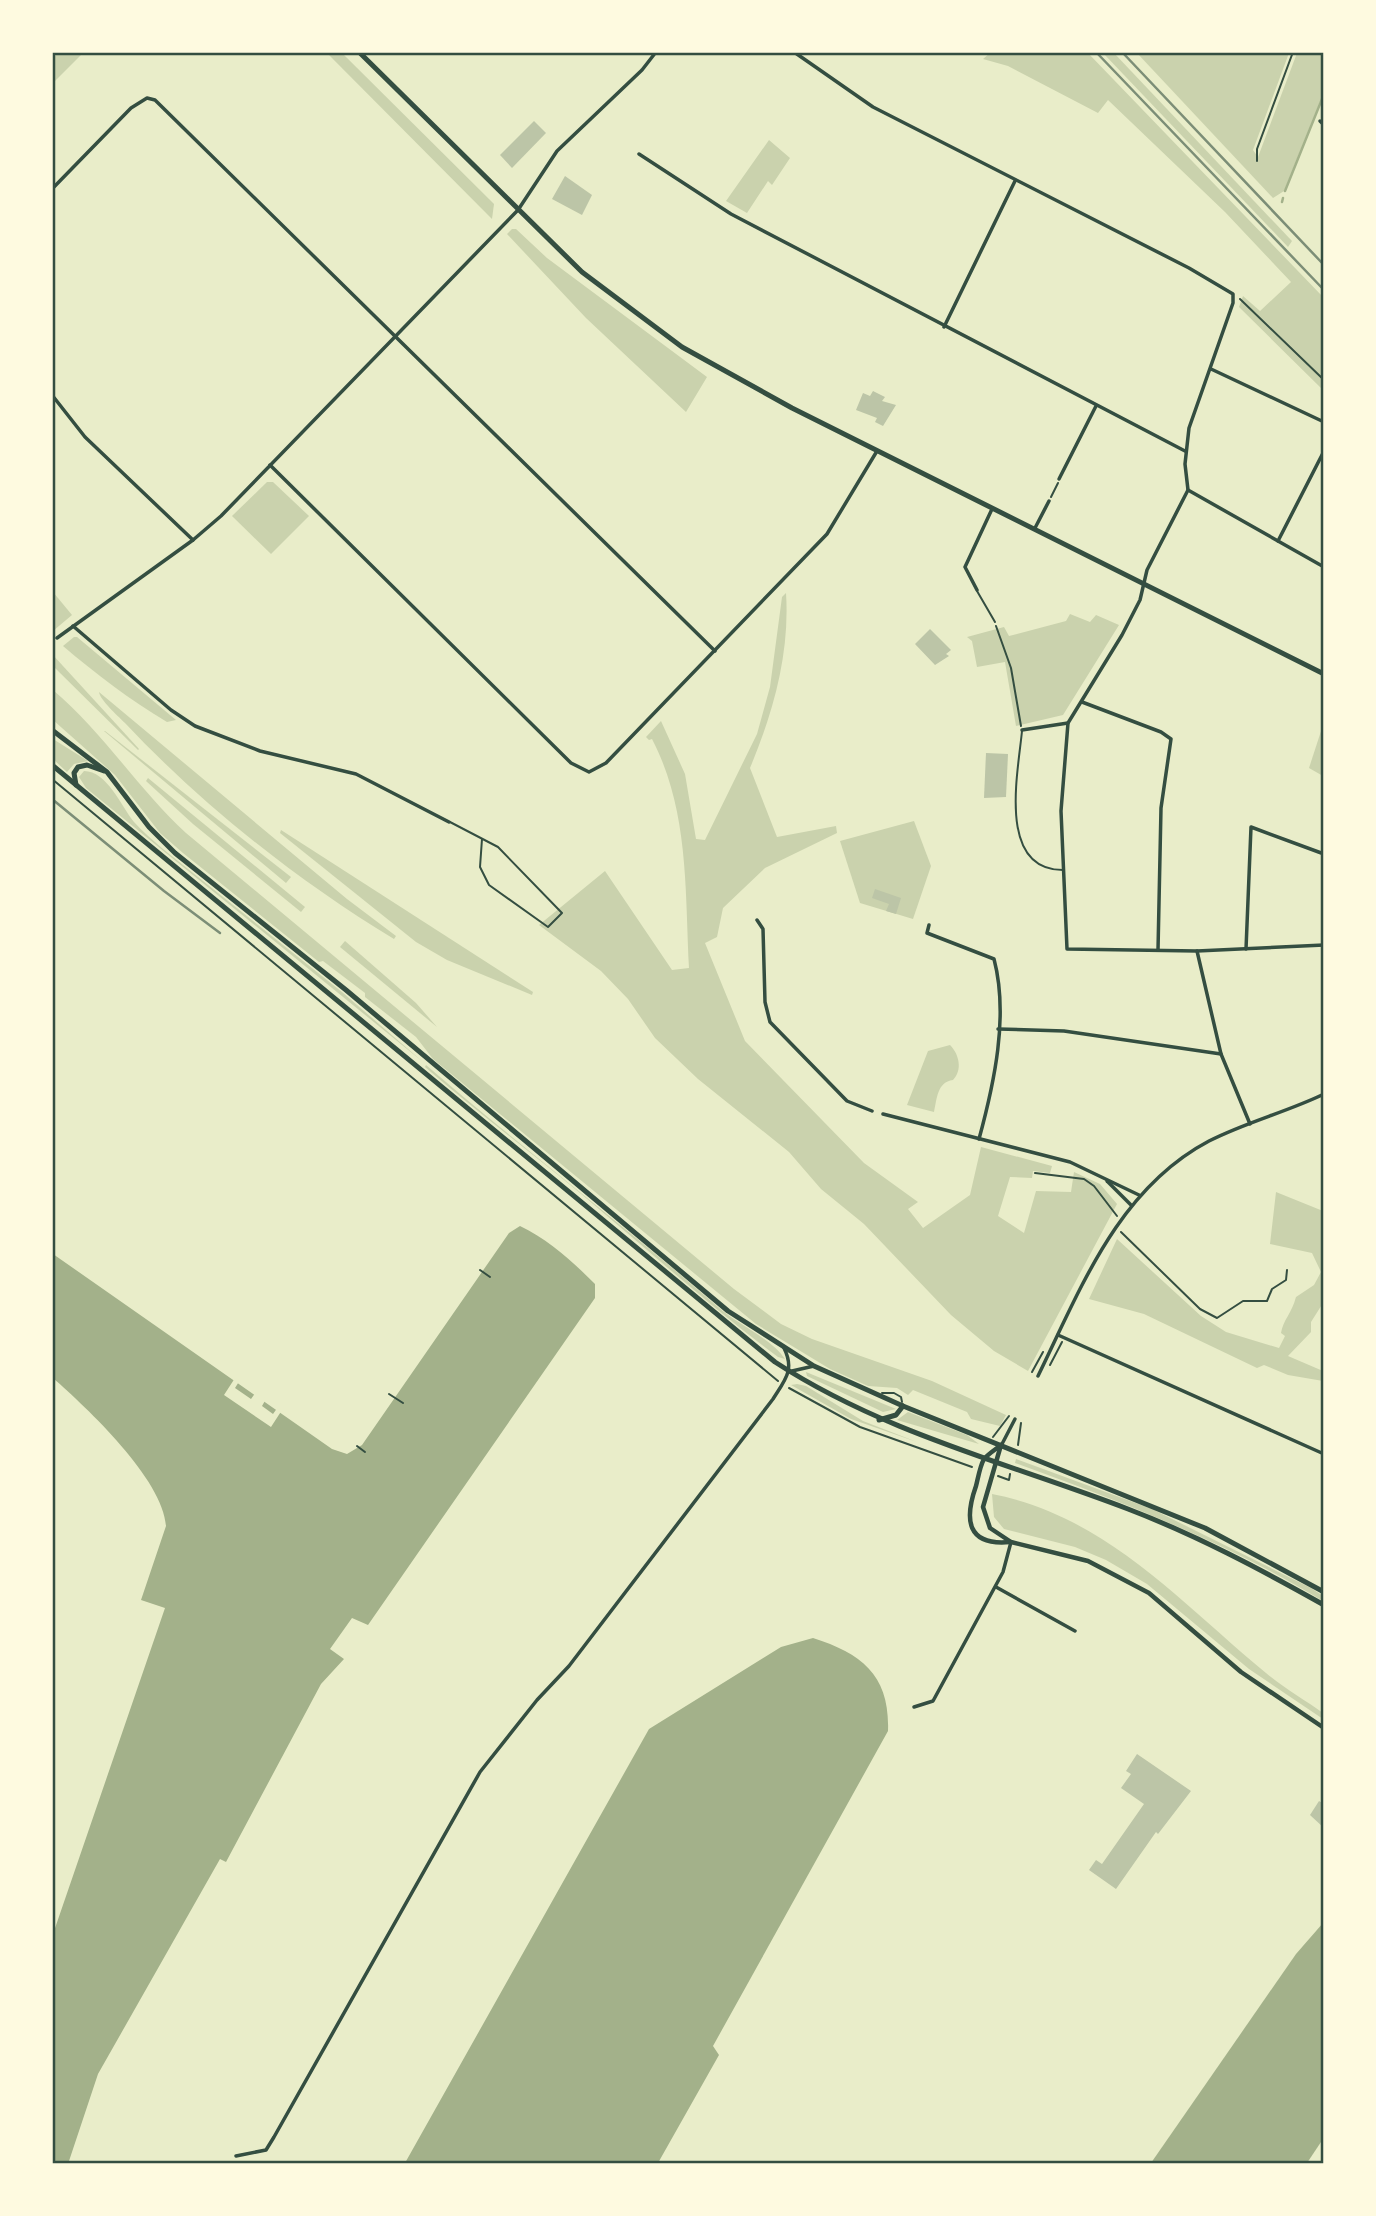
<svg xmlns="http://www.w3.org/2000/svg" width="1376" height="2216" font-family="Helvetica,sans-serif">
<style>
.green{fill:#cad2ad}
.water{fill:#a3b18a}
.pier{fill:#e9edc9}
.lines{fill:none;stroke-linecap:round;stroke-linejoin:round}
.stream{stroke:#a3b18a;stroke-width:2.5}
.building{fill:#bcc5a7}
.path{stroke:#344e41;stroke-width:2}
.service{stroke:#344e41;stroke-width:2}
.minor{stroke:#344e41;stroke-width:3.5}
.tertiary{stroke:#344e41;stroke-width:4.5}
.secondary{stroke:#344e41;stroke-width:5}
.primary{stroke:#344e41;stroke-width:5}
.rail{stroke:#7c8e77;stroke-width:2.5}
.neatline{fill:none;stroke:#344e41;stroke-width:2.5}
</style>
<rect width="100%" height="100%" fill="#e9edc9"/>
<g class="green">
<path d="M58 53H83L53 83V58Z"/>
<path d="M327 53H342L494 204 492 219Z"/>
<path d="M990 53H1088L1323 297V390L1239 307 1243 296 1260 311 1291 282 1225 212 1108 100 1098 113 1008 66 983 59Z"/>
<path d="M1103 53H1114L1292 241 1288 247Z"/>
<path d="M1137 53H1289L1253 150 1258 157 1297 53H1323V94L1284 191 1273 198Z"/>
<path d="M769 140 790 158 772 185 768 181 747 213 726 201Z"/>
<path d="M512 229H516L547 258 707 377 686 412 586 318 507 234Z"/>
<path d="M267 482H273L309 516 271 554 232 516Z"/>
<path d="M53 592 72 615 53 631H52Z"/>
<path d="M786 593C790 654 773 713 750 768L777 837 836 826 837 833 765 868 723 908 717 937 705 943 745 1041 864 1163 918 1202 908 1209 923 1228 970 1195 981 1147 1052 1166 1050 1173 1033 1171 1032 1178 1010 1177 998 1216 1024 1233 1036 1191 1071 1192 1074 1172 1100 1184 1117 1204 1028 1371 994 1351 951 1315 864 1224 821 1189 789 1152 698 1079 655 1038 628 999 601 971 539 925 605 871 672 970 689 968C685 890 689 810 652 739L649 740 646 737 661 721 685 774 696 839 705 840 757 734 770 687 782 597Z"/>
<path d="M1070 614 1090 622 1096 615 1119 625 1063 715 1016 726 1005 662 977 667 972 641 967 637 1004 627 1009 636 1066 621Z"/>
<path d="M74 637H77L176 720 167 722C130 700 96 674 63 646Z"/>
<path d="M52 654 139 749 138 750 53 666Z"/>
<path d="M53 690C103 732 138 789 186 833L734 1289 781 1324 812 1339 932 1381 1006 1415 1000 1426 971 1419 967 1412 913 1390 908 1395 897 1388 868 1386 830 1369 756 1324 433 1059 416 1037 365 997V993L323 961 319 962 183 853 160 833 115 775 53 720Z"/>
<path d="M99 692 347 899 396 936 394 939C298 881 202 805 125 723 117 715 100 700 99 692Z"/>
<path d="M1323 725V776L1309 768Z"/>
<path d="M104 731H105L291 877 286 883Z"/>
<path d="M53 739 88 761 74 764 67 772 53 759Z"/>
<path d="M84 771C107 771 121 806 134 822 143 832 153 840 163 849L342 992 423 1062 86 788 79 777Z"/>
<path d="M148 778 305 907 301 912 193 824 146 781Z"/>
<path d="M914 821 931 866 913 919 860 903 840 841Z"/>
<path d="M281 830 533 992 532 995 447 960 416 942 280 833Z"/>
<path d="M345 941 416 1003 437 1027 340 947Z"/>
<path d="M950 1045C959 1054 963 1070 953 1080 937 1082 937 1099 934 1112L907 1105 928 1051Z"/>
<path d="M426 1065C522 1148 623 1224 718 1307 737 1324 772 1339 785 1359L778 1357C718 1313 663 1263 606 1215 547 1164 484 1118 425 1067Z"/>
<path d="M1276 1192 1323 1211V1303L1311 1322V1332L1288 1356 1323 1371V1381L1288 1375 1264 1365 1257 1368 1144 1314 1089 1299 1117 1239 1201 1316 1226 1332 1279 1348 1285 1336 1281 1333C1283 1320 1292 1313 1296 1297L1314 1285 1321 1272 1312 1253 1270 1244Z"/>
<path d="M806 1372 896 1409 883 1412 807 1376Z"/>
<path d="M797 1384 806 1386 863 1421 917 1442 851 1419 791 1385Z"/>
<path d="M908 1412 967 1435 979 1444 897 1420Z"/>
<path d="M1016 1459 1152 1509 1311 1588 1323 1596V1601C1226 1542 1122 1502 1015 1463Z"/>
<path d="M992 1494C1106 1516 1181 1603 1266 1673 1284 1688 1305 1700 1323 1713V1719L1249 1669 1147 1584 1106 1560 1075 1547 1004 1529 994 1517Z"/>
</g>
<g class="water">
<path d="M520 1226C549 1240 572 1261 595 1284V1298L368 1625 352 1618 330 1649 344 1659 321 1684 226 1862 220 1859 98 2074 68 2164 53 2163V1934L165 1608 141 1600 166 1526C163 1479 87 1408 53 1378V1254L332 1449 347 1454 362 1445 509 1233Z"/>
<path d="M813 1638C863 1654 890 1676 888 1731L713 2046 719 2055 658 2163H405L649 1729 781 1647Z"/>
<path d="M1323 1923V2139L1307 2163H1151L1296 1954Z"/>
</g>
<path class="pier" d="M235 1378 240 1380 235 1388 251 1399 256 1392 266 1399 262 1406 273 1414 278 1407 282 1410 271 1427 224 1395Z"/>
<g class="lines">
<g class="stream">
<path d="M1285 191 1324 94"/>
<path d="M1282 202 1283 198"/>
</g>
</g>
<g class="building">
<path d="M534 121 546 133 512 168 500 155Z"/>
<path d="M565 176 592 195 582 215 552 199Z"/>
<path d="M873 391 885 397 882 401 896 405 883 426 875 422 877 418 856 410 863 393 870 396Z"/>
<path d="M930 629 951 650 946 654 949 656 935 665 915 644Z"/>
<path d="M986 753 1008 754 1006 797 984 798Z"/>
<path d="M875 889 901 898 896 914 886 911 889 904 872 898Z"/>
<path d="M1137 1754 1191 1791 1158 1834 1156 1832 1116 1889 1089 1870 1096 1860 1102 1864 1144 1804 1121 1788 1131 1774 1126 1771Z"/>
<path d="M1319 1801 1324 1804V1828L1310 1815Z"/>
</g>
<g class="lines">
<g class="path">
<path d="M1257 161V149L1293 52"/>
<path d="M1240 299 1324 380"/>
<path d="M1051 497 1058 483"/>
<path d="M996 626 1011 668 1021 726"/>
<path d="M52 779 778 1381"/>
<path d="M1035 1173 1084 1179 1094 1186 1117 1216"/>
<path d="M1121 1232 1200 1309 1217 1318 1243 1301H1267L1272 1289 1286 1280 1287 1270"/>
<path d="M480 1270 490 1277"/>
<path d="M1050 1365 1062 1342"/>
<path d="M1032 1372 1043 1352"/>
<path d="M789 1388 860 1427 972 1467"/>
<path d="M389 1394 403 1403"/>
<path d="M993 1437 1009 1416"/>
<path d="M1018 1445 1021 1423"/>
<path d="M357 1446 365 1452"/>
<path d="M998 1476 1009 1480 1010 1474"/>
</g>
<g class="service">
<path d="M977 591 995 622"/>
<path d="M1022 731C1018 773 997 870 1063 870"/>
<path d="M450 822 498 847 562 913 548 927 489 885 480 867 482 839"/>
<path d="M882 1393H894L901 1397 902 1402"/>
</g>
<g class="minor">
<path d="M794 52 873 107 1189 268 1233 294V303L1189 428 1185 464 1188 490 1147 570 1140 600 1122 635 1068 723 1061 811 1067 949 1197 951 1221 1054 1250 1124"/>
<path d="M1320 121 1324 125"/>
<path d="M639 154 731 214 1185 451"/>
<path d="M52 189 131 108 147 98 155 100 715 651"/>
<path d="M944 327 1015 181"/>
<path d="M1211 369 1324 422"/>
<path d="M52 395 85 437 193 540"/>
<path d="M270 465 571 763 589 772 606 763 827 534 877 451"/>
<path d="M1059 479 1096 406"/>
<path d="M1188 490 1324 567"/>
<path d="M1035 528 1049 501"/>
<path d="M1278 541 1324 451"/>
<path d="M977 590 965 567 992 509"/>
<path d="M73 626 171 710 195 726 260 751 356 774 449 822"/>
<path d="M57 638 193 540 221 516 518 210 557 151 642 70 656 52"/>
<path d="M1082 702 1161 732 1171 739 1161 808 1158 950"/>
<path d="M1022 730 1068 723"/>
<path d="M757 920 763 929 765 1002 770 1022 847 1101 872 1111"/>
<path d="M929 925 927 933 994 959C1009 1016 994 1084 979 1139"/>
<path d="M1246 949 1251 827 1324 854"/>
<path d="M1197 951 1324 945"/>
<path d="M998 1029 1064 1031 1221 1054"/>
<path d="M883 1114 1070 1162 1139 1195"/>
<path d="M1107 1181 1131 1205"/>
<path d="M1058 1335 1324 1454"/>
<path d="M792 1371 814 1366"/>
<path d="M1038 1376C1081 1288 1118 1189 1209 1141 1246 1122 1287 1112 1324 1094"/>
<path d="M1002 1444 1015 1419"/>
<path d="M996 1587 1075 1631"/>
<path d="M914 1707 933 1701 1003 1572 1011 1542"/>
<path d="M236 2156 266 2150 274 2137 480 1772 537 1700 569 1666 773 1399C785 1380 795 1370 784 1348"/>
</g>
<g class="tertiary">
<path d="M1001 1445 983 1507 990 1528 1011 1542 1088 1561 1149 1593 1241 1672 1324 1728"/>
<path d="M1001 1445C996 1449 988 1454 984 1459 980 1466 978 1478 976 1486 964 1520 967 1546 1010 1542"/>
</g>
<path class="secondary" d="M359 52 582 272 682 347 792 408 1324 674"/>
<g class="primary">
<path d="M52 730 107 772 149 827 175 853 346 990 728 1311 814 1366 903 1406 1205 1528 1324 1592"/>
<path d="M52 765 775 1362C884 1433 1008 1463 1128 1509 1196 1535 1260 1569 1324 1605"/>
<path d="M76 785 74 773 78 767 87 765 104 771"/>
<path d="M879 1420 896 1415 903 1406"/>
</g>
<g class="rail">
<path d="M1096 52 1324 290"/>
<path d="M1122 52 1324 265"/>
<path d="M52 799 164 891 220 933"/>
</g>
</g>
<rect width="1376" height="2216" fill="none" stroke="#fefae0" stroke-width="108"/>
<rect x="54" y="54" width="1268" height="2108" class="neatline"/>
</svg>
